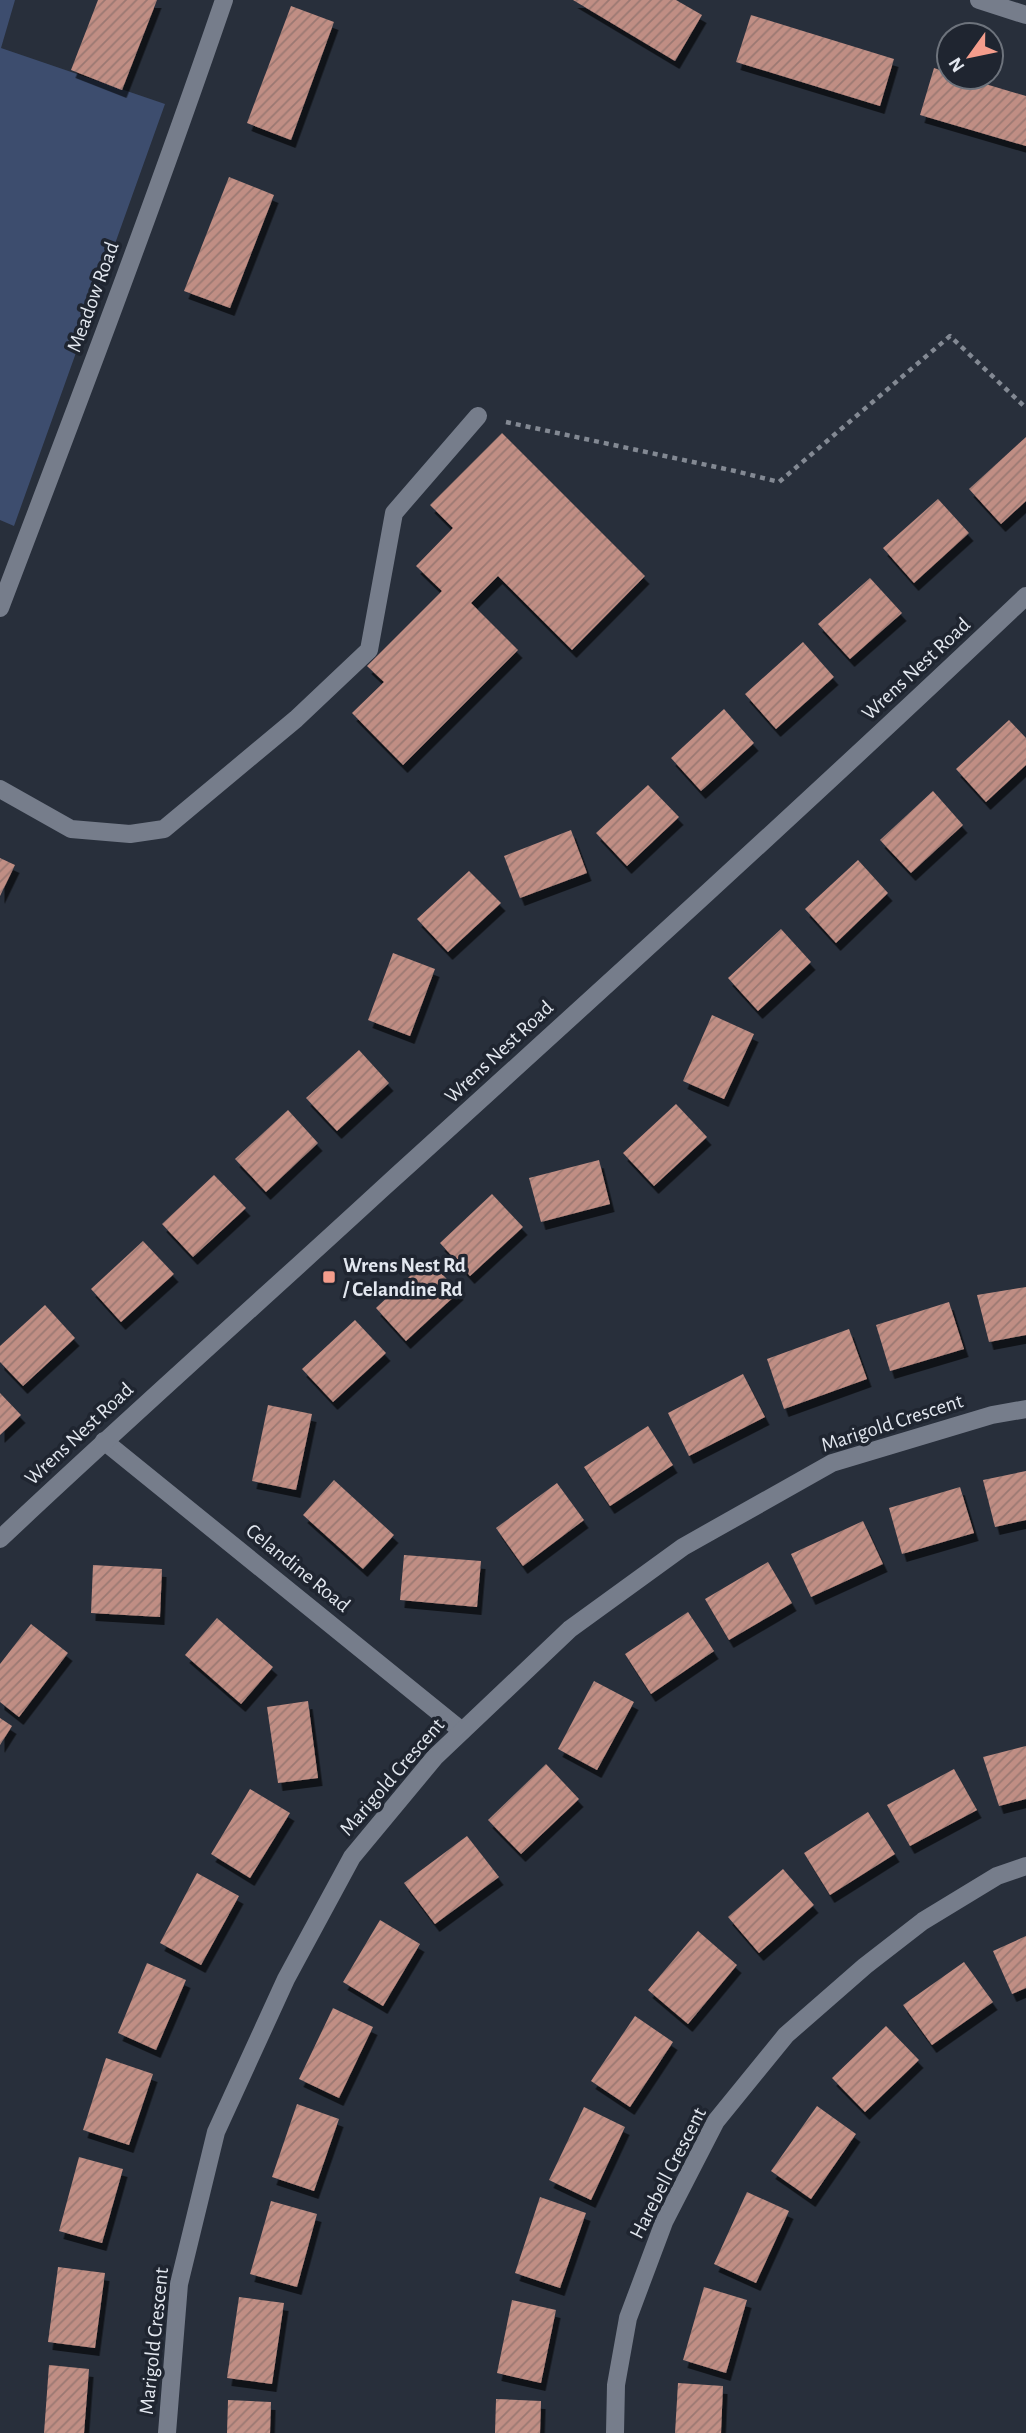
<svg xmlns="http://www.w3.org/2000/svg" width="1026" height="2433" font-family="'Alegreya Sans',sans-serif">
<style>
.park{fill:#3d4d6e}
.building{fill:url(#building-hatch);filter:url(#shadow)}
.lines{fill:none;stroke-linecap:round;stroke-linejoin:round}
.path{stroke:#838993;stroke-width:4.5;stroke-dasharray:5 5;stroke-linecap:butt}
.service{stroke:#767d8b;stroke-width:18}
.minor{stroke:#767d8b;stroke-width:18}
.poi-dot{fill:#f49d8c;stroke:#1f2530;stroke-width:2.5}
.labels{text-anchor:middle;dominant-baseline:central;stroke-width:7;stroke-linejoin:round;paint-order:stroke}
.street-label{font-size:21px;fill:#e2e7ef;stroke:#1f2530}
.poi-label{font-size:21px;font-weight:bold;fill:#e2e7ef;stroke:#1f2530;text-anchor:start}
</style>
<defs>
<pattern id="building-hatch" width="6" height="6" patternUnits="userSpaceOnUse" patternTransform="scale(1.75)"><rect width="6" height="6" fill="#c08e84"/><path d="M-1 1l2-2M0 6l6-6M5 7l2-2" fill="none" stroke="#9b7872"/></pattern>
<filter id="shadow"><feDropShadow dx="4.5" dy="8" stdDeviation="0" flood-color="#0009"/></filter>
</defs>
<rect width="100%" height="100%" fill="#282f3b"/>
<path class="park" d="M0 0H15L1 48 165 104 14 526 0 520Z"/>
<g class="building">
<path d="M98 0H157L122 90 71 70Z"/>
<path d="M573 0H676L702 15 675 61Z"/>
<path d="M291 6 334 22 291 140 247 123Z"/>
<path d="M751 15 894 59 880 106 736 62Z"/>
<path d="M934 68 949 73V77H962L1026 96V146L920 115Z"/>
<path d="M229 177 274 195 230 308 184 291Z"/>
<path d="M502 433 645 576 572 650 498 576 471 603 518 650 403 765 352 713 384 682 367 666 442 591 416 566 453 528 430 505Z"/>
<path d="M1026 437V501L1001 524 969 489Z"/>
<path d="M938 499 969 533 914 583 883 548Z"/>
<path d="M870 578 902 613 850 659 818 624Z"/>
<path d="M803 642 834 677 776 729 745 694Z"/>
<path d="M724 709 754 743 701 791 671 758Z"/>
<path d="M1009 720 1026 738V765L986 802 956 769Z"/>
<path d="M648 785 679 817 627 866 596 833Z"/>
<path d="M933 791 963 825 911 873 880 840Z"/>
<path d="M571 830 587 873 520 898 504 856Z"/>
<path d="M0 858 15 865 0 896Z"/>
<path d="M858 860 888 893 836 943 805 909Z"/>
<path d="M469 871 501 903 448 952 417 919Z"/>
<path d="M781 929 811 962 758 1011 728 978Z"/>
<path d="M393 953 435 969 410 1036 368 1020Z"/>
<path d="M712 1015 754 1034 724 1099 683 1081Z"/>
<path d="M359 1050 389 1083 337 1131 306 1098Z"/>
<path d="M676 1104 707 1137 654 1186 623 1153Z"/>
<path d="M288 1110 318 1143 266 1192 235 1159Z"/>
<path d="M599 1160 610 1204 541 1222 529 1178Z"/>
<path d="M214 1175 246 1208 193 1257 162 1224Z"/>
<path d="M492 1194 523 1227 470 1276 440 1243Z"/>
<path d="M143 1241 174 1274 121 1322 91 1289Z"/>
<path d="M428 1259 459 1292 406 1341 376 1308Z"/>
<path d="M1026 1287V1335L989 1342 977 1295Z"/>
<path d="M949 1302 964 1349 890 1371 876 1325Z"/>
<path d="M45 1305 75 1338 23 1386 0 1362V1346Z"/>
<path d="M355 1320 386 1353 333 1402 302 1369Z"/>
<path d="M849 1329 867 1379 784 1409 767 1359Z"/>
<path d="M743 1374 765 1417 689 1456 668 1413Z"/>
<path d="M0 1393 21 1415 0 1435Z"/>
<path d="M268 1405 312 1414 296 1490 252 1481Z"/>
<path d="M648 1426 673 1465 610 1506 584 1467Z"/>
<path d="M1026 1471V1520L995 1527 983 1480Z"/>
<path d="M334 1480 394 1535 363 1569 303 1515Z"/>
<path d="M557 1483 584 1520 523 1566 496 1528Z"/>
<path d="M960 1487 974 1533 902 1554 889 1508Z"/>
<path d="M863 1521 883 1564 811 1597 791 1554Z"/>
<path d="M404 1555 481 1561 477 1607 400 1600Z"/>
<path d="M768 1562 792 1603 729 1640 705 1599Z"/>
<path d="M93 1565 162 1569 160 1617 91 1613Z"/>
<path d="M688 1612 714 1651 651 1694 625 1654Z"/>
<path d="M217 1618 273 1667 241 1704 185 1655Z"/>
<path d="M31 1624 68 1653 19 1717 0 1702V1664Z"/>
<path d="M594 1681 634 1702 597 1770 558 1749Z"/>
<path d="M308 1701 318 1778 278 1783 267 1707Z"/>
<path d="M0 1718 12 1726 0 1745Z"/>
<path d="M1026 1746V1799L999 1806 983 1757Z"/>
<path d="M546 1764 579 1799 521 1854 488 1820Z"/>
<path d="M954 1769 977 1810 910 1846 887 1805Z"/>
<path d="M250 1789 290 1813 250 1878 211 1854Z"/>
<path d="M868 1812 895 1854 830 1895 804 1853Z"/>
<path d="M467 1836 499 1877 435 1924 404 1883Z"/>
<path d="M783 1869 814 1905 759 1953 728 1917Z"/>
<path d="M197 1873 239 1896 201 1965 160 1943Z"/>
<path d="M380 1920 420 1944 383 2006 343 1982Z"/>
<path d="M698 1931 737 1965 688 2024 648 1990Z"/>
<path d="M1026 1936V1988L1012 1994 993 1951Z"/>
<path d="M964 1962 993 2002 932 2045 903 2005Z"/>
<path d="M147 1963 186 1980 156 2050 118 2033Z"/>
<path d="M333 2008 373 2027 339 2098 299 2079Z"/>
<path d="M635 2016 673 2042 630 2107 591 2081Z"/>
<path d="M886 2026 919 2060 865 2112 832 2078Z"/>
<path d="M106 2058 153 2074 129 2145 83 2130Z"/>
<path d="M297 2104 339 2119 314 2191 272 2177Z"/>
<path d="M817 2106 856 2134 811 2199 771 2171Z"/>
<path d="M584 2107 625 2127 591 2200 549 2180Z"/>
<path d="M79 2157 123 2169 102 2243 59 2231Z"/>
<path d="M747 2192 789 2211 756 2283 714 2264Z"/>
<path d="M540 2197 586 2213 560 2288 515 2273Z"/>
<path d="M271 2201 317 2214 297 2287 250 2274Z"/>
<path d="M58 2267 105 2273 95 2348 48 2342Z"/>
<path d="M704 2287 747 2300 726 2373 683 2360Z"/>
<path d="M239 2297 284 2303 272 2384 227 2378Z"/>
<path d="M512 2300 556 2310 541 2383 497 2373Z"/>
<path d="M49 2365 89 2369 84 2433H44Z"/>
<path d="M678 2383 723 2386 721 2433H675Z"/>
<path d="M496 2399 541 2401 540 2433H495Z"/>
<path d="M228 2400 271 2402 270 2433H227Z"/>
</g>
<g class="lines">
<path class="path" d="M506 422 735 471 779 482 950 336 1026 408"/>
<path class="service" d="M0 789 71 829 130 834 164 829 296 719 369 650 394 513 478 416"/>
<g class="minor">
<path d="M979 0 1026 15"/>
<path d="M0 608C77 406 154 204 224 0"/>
<path d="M104 1441 462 1731"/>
<path d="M0 1539C126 1420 255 1306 382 1189 598 993 814 797 1026 596"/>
<path d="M167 2433 179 2284 216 2132 286 1979 352 1857 435 1757 570 1629 683 1547 832 1463 992 1415 1026 1409"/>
<path d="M615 2433 616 2385 628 2318 664 2222 716 2121 786 2035 865 1966 923 1921 997 1876 1026 1866"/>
</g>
</g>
<rect class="poi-dot" x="322" y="1270" width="14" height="14" rx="3.5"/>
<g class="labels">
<g class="street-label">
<text transform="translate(93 297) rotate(-70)">Meadow Road</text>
<text transform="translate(916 669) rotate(-43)">Wrens Nest Road</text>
<text transform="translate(499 1052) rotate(-43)">Wrens Nest Road</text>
<text transform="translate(892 1423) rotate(-18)">Marigold Crescent</text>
<text transform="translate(79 1434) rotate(-43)">Wrens Nest Road</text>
<text transform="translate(298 1568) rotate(39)">Celandine Road</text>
<text transform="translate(392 1777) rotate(-49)">Marigold Crescent</text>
<text transform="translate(668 2173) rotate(-63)">Harebell Crescent</text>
<text transform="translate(154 2341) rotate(-84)">Marigold Crescent</text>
</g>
<g class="poi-label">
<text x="343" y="1265">Wrens Nest Rd<tspan x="343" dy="24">/ Celandine Rd</tspan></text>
</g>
</g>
<g transform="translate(970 56) rotate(237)"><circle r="33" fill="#1f2530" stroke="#6d737c" stroke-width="2"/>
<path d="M0-5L12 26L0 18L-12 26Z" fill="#f49d8c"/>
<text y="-10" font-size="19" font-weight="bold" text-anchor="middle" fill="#e2e7ef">N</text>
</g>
</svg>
